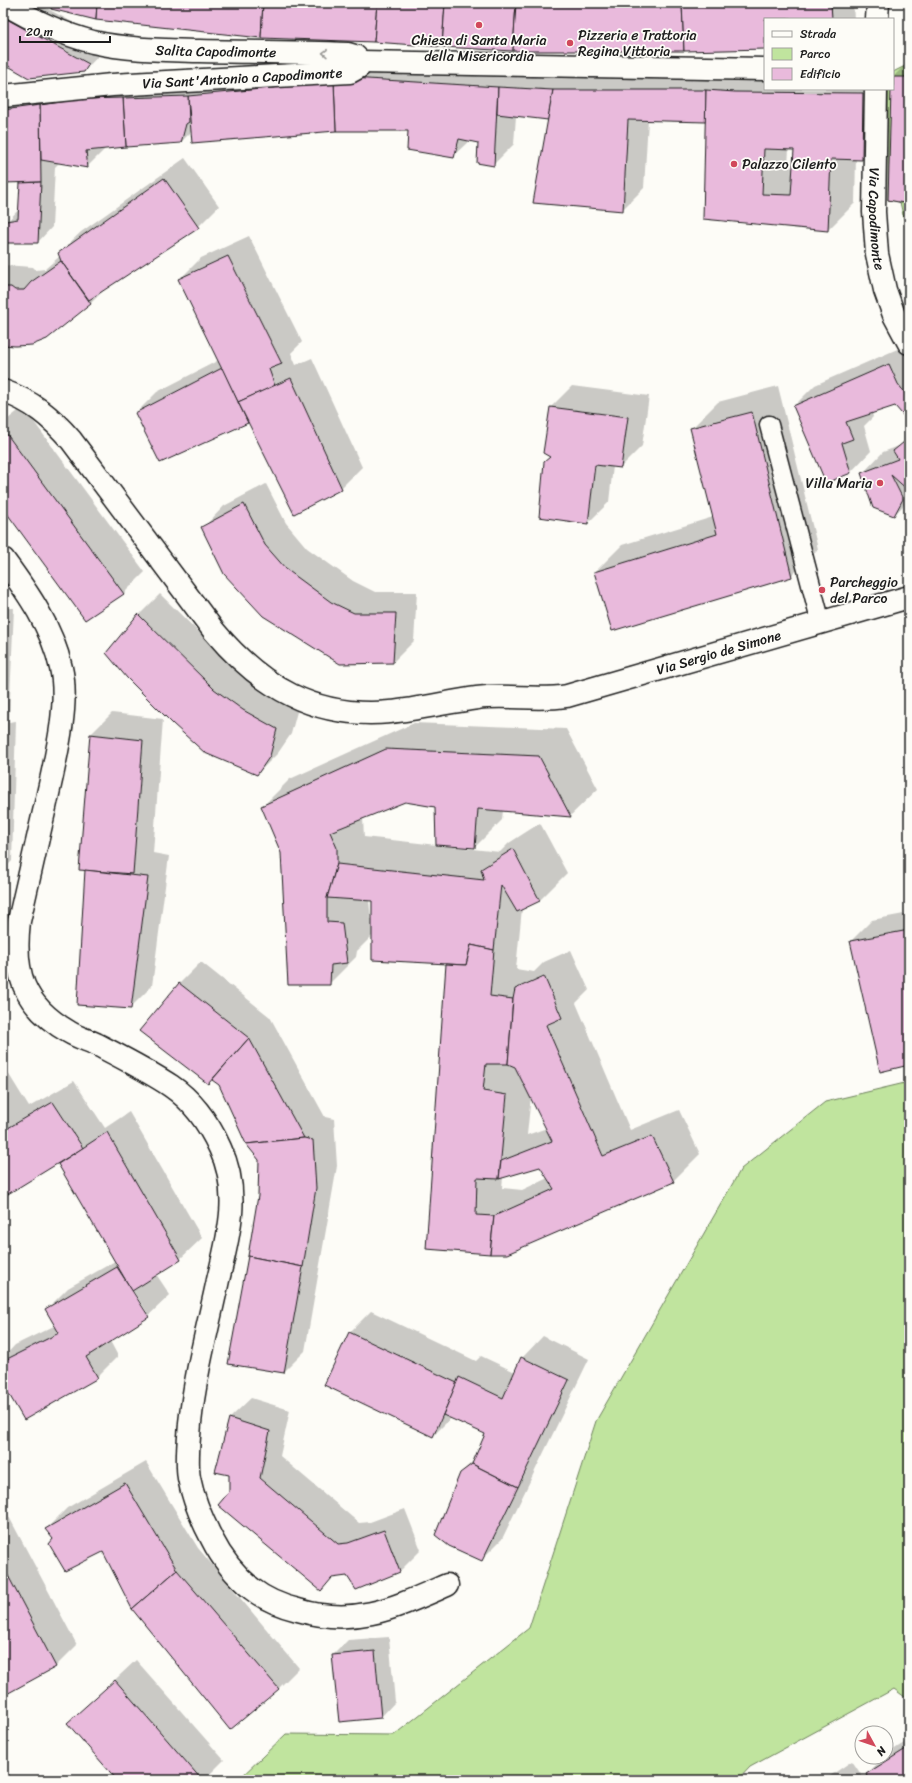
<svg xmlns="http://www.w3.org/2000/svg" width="912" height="1783" font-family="Sriracha,sans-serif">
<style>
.green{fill:#c0e49e;stroke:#6e805d}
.shadow{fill:#0003;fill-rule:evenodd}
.building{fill:#e9badc;stroke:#1c1c1c;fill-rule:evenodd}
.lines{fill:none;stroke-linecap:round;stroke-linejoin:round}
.service-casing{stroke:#1c1c1c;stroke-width:21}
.minor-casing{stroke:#1c1c1c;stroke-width:25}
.tertiary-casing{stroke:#1c1c1c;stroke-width:25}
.service{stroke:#fdfcf7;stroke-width:18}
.minor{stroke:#fdfcf7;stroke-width:22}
.tertiary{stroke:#fdfcf7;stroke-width:22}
.oneway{stroke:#989794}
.poi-dot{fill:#d1495b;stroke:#fdfcf7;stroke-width:1.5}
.labels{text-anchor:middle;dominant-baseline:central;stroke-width:3.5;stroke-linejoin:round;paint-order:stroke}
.poi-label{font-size:14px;fill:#1c1c1c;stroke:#fdfcf7;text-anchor:start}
.street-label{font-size:14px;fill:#1c1c1c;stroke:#fdfcf7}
</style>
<rect width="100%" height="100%" fill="#fdfcf7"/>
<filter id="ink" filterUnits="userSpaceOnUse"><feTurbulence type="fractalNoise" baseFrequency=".025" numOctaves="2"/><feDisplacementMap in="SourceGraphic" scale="8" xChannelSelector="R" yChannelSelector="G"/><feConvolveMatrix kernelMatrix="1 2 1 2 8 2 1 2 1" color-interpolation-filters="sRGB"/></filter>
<g filter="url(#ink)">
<g class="green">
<path d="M909 64V241L900 202 888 200V89H893V72Z"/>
<path d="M909 1082V1700L894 1689 750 1767 738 1780H238L286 1734 394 1735 529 1628 596 1421 741 1169 825 1102Z"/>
</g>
<g class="shadow">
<path d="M3 3H37L109 42 105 49 84 71 3 62Z"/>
<path d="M42 3H853L854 19H765V48L96 19 51 8Z"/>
<path d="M909 61V203L892 89H893V77Z"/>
<path d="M765 65V89H889L888 132 861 159 856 158 855 203 828 230 704 218 707 121 648 120 644 188 622 210 549 117 516 116 514 144 493 165 479 142 470 140 453 156 409 130 192 131 181 142 106 148 87 167 59 163 55 167 52 227 38 242 7 222 19 209 21 183 23 182H3V93L211 75ZM789 149 795 150 794 168 788 167Z"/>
<path d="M185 158 219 206 198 227 108 286 91 303 47 338 3 344V265L33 267 36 270 45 269 60 256 59 253 81 232Z"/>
<path d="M249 236 302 342 291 353 296 365 312 358 362 467 341 488 249 421 161 462 136 413 157 392 219 360 180 279 201 258Z"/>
<path d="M909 344V418L895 405 872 413 873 417 864 426 871 451 850 473 794 406 815 385Z"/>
<path d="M572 386 649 396 642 446 621 467 613 466 609 502 588 523 551 457V407Z"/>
<path d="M778 386 818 549 791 576 595 572 622 545 713 517 691 429 718 402Z"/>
<path d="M23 407 145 572 124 593 86 618 3 506V423Z"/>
<path d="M909 437V500L894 515 862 474 883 452 899 446Z"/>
<path d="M266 484 286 523 307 548 353 581 375 592H417L414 641 393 662 203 528 224 506Z"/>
<path d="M160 594 235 668 298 708 291 734 278 753 257 774 139 615Z"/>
<path d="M3 608H14L9 722 16 721 12 861 3 870Z"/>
<path d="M112 713 163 719 153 853 169 856 152 986 130 1008 86 869H81L91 734Z"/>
<path d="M414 723 566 729 598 789 571 815 503 810 502 820 475 847 446 844 445 846 500 852 509 843 540 823 567 873 540 900 522 908 516 969 534 972 544 962 571 950 589 990 576 1003 630 1130 679 1110 700 1154 673 1181 427 1248 447 963 373 935 357 951 356 957 329 984 282 853 263 806 290 779ZM405 801 436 806 437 845 364 837 363 818ZM369 900H373V919H371ZM531 1096 547 1128 527 1135ZM541 1165 548 1178 522 1190 502 1188 503 1177Z"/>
<path d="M909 913V1064L851 941 872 920Z"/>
<path d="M3 940H6L5 991 3 993Z"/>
<path d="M201 962 270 1017 325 1117 334 1119 337 1166 305 1351 284 1372 229 1363 259 1196 260 1160 220 1084 140 1030 180 983Z"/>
<path d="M8 1073 29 1107 74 1081 105 1128 129 1112 202 1238 180 1259 156 1274 170 1295 148 1316 110 1341 118 1356 97 1377 24 1419 3 1382V1358L15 1345 56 1325 46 1310 68 1288 115 1261 58 1163 3 1195V1076ZM130 1286 147 1312H145L129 1287Z"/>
<path d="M371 1311 476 1361 481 1356 515 1372 522 1358 543 1336 589 1359 502 1539 481 1560 461 1473 475 1459 486 1434 451 1418 433 1436 350 1332Z"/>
<path d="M251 1398 290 1410 280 1456 359 1523 370 1522 405 1509 421 1550 400 1571 356 1588 348 1575 333 1577 321 1590 230 1492 229 1419Z"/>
<path d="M146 1462 198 1548 299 1668 278 1689 103 1550 54 1539 46 1529 67 1508Z"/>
<path d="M7 1513 77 1645 56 1666 3 1695V1515Z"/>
<path d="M389 1637 395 1702 381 1717 333 1655 348 1640Z"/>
<path d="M136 1660 224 1760 204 1780H118L69 1723Z"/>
<path d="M909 1740V1780H871L867 1774 884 1757H886L888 1753Z"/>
<path d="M852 1761 865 1780H824Z"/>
</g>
<g class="building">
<path d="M52 3H97L96 20 51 9Z"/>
<path d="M97 3H263L261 38 96 20Z"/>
<path d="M263 3H377L374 42 261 38Z"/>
<path d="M377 3H445L442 47 374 42Z"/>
<path d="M445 3H516L513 51 442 47Z"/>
<path d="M516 3H682L684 51H513Z"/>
<path d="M682 3H831L832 19H765V49L684 51Z"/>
<path d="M3 17 89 64 84 72 29 78 3 63Z"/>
<path d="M335 77 498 87 494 166 477 163 478 143 459 139 454 158 407 150 408 131H336L334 82Z"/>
<path d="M893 77H909V204L888 200 891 89H893Z"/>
<path d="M334 82 336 131 192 143 188 96Z"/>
<path d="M498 87 553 90 548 120 497 114Z"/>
<path d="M553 90H706V122L628 120 623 211 533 203Z"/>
<path d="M706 90 735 92 863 93 862 160 831 159 828 231 703 219ZM764 149 794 150 791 195 762 194Z"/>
<path d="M188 96 189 122 186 124 181 143 126 147 123 98Z"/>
<path d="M123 98 126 147 86 151 88 168 41 160 40 105 81 99Z"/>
<path d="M40 105 41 182 3 183V110Z"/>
<path d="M164 178 199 228 89 300 61 261 58 253Z"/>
<path d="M41 182 38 243H5L6 221 18 219 20 183Z"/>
<path d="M228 256 282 364 269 369 275 386 238 402 178 279Z"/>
<path d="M61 261 91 304 47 339 32 345 15 346 3 345V287H11L15 290H24L31 282Z"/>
<path d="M889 364 898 384 909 398V420L908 421 895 406 846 422 853 439 842 443 851 473 826 483 793 406Z"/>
<path d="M222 368 248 423 160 463 135 413Z"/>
<path d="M291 378 342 489 294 514 238 402Z"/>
<path d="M550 407 628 417 621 468 595 465 588 524 539 517 544 462 550 457 543 453Z"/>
<path d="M752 412 792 577 612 631 594 572 717 534 690 428Z"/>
<path d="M3 429 124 594 85 620 3 508Z"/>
<path d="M909 438V491L891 475 903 499 894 516 873 508 861 473 898 459 893 451Z"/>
<path d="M244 504 265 545 286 569 331 602 354 613H396L393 663 340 664 263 616 224 574 201 527Z"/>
<path d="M138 614 214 689 243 710 277 729 270 756 257 775 205 753 173 724 127 678 106 653Z"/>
<path d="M90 734 143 740 133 874 79 870Z"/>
<path d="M386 749 539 756 571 817 478 809 475 848 436 845 435 807 405 802 330 832 337 848V864L327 898V922L342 923 347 963 331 965 330 985H288L281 853 261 806Z"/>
<path d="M513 849 540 901 517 912 501 885 494 950 471 945 466 965 372 960V901L327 898 337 864 484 880 481 869Z"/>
<path d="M85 870 148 877 131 1009 77 1005Z"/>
<path d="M909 930V1065L880 1072 850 941Z"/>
<path d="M471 945 494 950 490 996 513 999 508 1064H486L483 1091 507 1095 499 1179 477 1178 476 1215 494 1216 490 1254 426 1249 446 964 466 965Z"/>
<path d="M544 976 562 1018 546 1025 603 1156 652 1136 674 1182 507 1254H490L494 1216 554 1189 540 1167 499 1179 501 1161 552 1141 515 1067 508 1064 513 999 515 989Z"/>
<path d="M179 983 249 1038 208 1084 139 1031Z"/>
<path d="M249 1038 304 1138 246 1144 219 1085 212 1080Z"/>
<path d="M53 1102 83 1148 3 1197V1120L8 1128Z"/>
<path d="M107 1132 181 1260 132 1291 58 1164Z"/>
<path d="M304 1138 313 1140 316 1188 303 1267 248 1256 258 1196 259 1160 246 1144Z"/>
<path d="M248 1256 303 1267 284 1373 228 1364Z"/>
<path d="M117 1267 149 1317 86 1357 98 1378 24 1420 3 1384V1361L59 1333 45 1309Z"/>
<path d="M349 1332 457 1383 433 1437 324 1385Z"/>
<path d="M521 1357 569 1380 518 1487 472 1464 485 1434 443 1415 459 1377 503 1398Z"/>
<path d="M229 1418 270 1431 260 1478 338 1544 348 1543 384 1530 400 1572 356 1590 347 1576 332 1578 321 1591 218 1505 229 1492V1475L215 1472Z"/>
<path d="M472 1464 518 1487 482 1561 449 1546 435 1535 460 1473Z"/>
<path d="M125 1483 177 1570 132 1609 103 1552 65 1571 49 1544 53 1539 45 1529Z"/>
<path d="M3 1566 56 1667 3 1696Z"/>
<path d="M177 1570 279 1689 230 1730 132 1609Z"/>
<path d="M375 1651 381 1718 339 1722 332 1655Z"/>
<path d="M115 1680 202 1780H117L67 1723Z"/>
<path d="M909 1747V1780H869L866 1774Z"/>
</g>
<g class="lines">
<g class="service-casing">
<path id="service" d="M769 425 821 623"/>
</g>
<g class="minor-casing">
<g id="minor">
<path id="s1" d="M4 3C32 20 62 34 93 42 128 50 164 50 199 51 249 52 299 52 348 54L355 56 361 62"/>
<path d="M361 62 765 69"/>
<path id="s2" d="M3 96 112 85 350 72 359 67 361 62"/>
<path id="s3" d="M3 391C32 401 51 417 71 440L214 631C261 687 315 719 390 712 419 709 448 702 477 698 507 694 537 701 567 696L909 597"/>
<path d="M3 559C28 593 52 627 61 668 70 706 54 765 46 803 37 842 28 882 19 921 13 972 22 1005 69 1032 77 1037 87 1040 96 1044 121 1057 147 1070 171 1086 193 1101 209 1124 220 1148 241 1192 229 1235 218 1280 208 1327 195 1375 190 1423 189 1441 186 1460 189 1478 193 1499 202 1520 212 1539 222 1559 235 1575 252 1589 266 1600 281 1606 298 1610 356 1627 394 1608 447 1585"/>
</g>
</g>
<g class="tertiary-casing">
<g id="tertiary">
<path d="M877 19 878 3"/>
<path id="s4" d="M876 89 874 212 877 254 885 290 894 315 909 343"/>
</g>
</g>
<use href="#service" class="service"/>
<use href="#minor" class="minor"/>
<use href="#tertiary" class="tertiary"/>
</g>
<defs><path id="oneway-chevron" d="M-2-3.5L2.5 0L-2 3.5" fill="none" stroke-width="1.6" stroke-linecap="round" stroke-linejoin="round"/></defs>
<use class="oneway" href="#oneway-chevron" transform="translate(325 53) rotate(-179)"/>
</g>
<g class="poi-dot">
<circle cx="479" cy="25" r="4"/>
<circle cx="570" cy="43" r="4"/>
<circle cx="734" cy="164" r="4"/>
<circle cx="880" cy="483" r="4"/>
<circle cx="822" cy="590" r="4"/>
</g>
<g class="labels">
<g class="poi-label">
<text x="578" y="35">Pizzeria e Trattoria<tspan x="578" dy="16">Regina Vittoria</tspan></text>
<text x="479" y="40" text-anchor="middle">Chiesa di Santa Maria<tspan x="479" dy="16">della Misericordia</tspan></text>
<text x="742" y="164">Palazzo Cilento</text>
<text x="872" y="483" text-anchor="end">Villa Maria</text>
<text x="830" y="582">Parcheggio<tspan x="830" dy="16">del Parco</tspan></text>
</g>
<g class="street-label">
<text stroke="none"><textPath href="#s1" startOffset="221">Salita Capodimonte</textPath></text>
<text stroke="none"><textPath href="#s2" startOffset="240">Via Sant'Antonio a Capodimonte</textPath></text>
<text stroke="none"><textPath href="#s4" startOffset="130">Via Capodimonte</textPath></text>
<text stroke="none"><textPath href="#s3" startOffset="862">Via Sergio de Simone</textPath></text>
</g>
</g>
<rect width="912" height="1783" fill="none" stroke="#fdfcf7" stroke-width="16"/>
<rect x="8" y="8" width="896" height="1767" fill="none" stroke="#1c1c1c" stroke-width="1.5" filter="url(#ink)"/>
<rect x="764" y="18" width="130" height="72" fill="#fdfcf7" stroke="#a3a29f"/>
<rect x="772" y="31" width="20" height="6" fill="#fdfcf7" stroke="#a3a29f"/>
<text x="800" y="38" font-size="12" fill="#1c1c1c">Strada</text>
<rect x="772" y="48" width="20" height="12" fill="#c0e49e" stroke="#a3a29f"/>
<text x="800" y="58" font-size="12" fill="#1c1c1c">Parco</text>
<rect x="772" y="68" width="20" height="12" fill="#e9badc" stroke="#a3a29f"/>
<text x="800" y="78" font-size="12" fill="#1c1c1c">Edificio</text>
<g transform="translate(874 1745) rotate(130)"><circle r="19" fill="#fdfcf7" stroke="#a3a29f"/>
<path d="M0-3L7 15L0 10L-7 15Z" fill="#d1495b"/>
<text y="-6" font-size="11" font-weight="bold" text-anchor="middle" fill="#1c1c1c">N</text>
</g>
<path d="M20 36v6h90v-6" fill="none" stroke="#1c1c1c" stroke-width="2"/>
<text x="26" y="36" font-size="12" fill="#1c1c1c" stroke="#fdfcf7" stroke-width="3" paint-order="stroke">20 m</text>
</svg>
